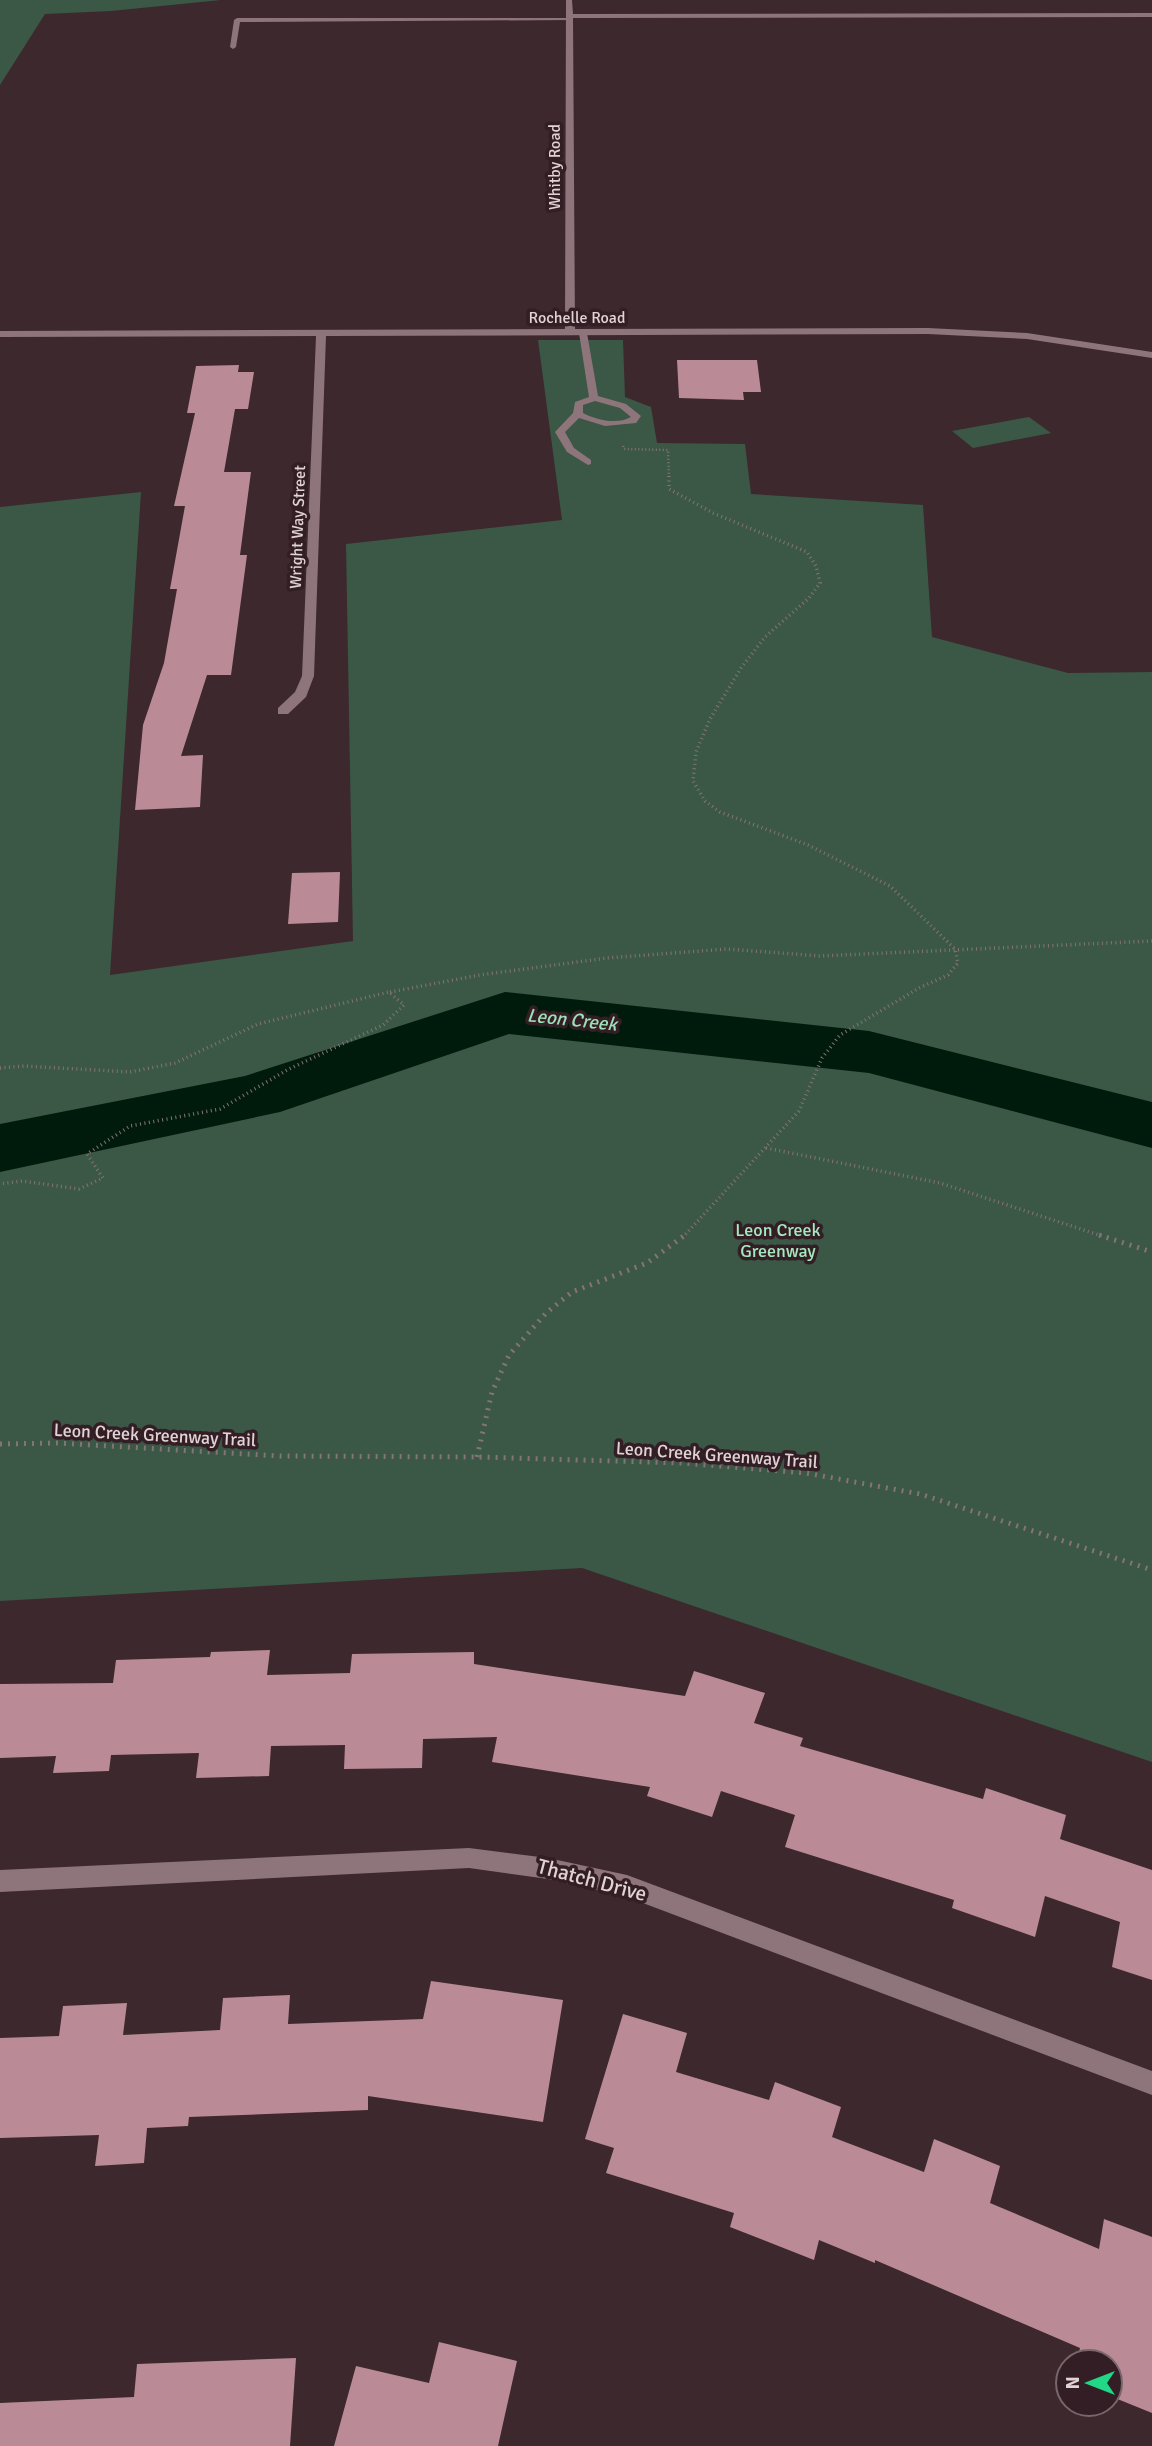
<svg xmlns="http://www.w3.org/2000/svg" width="1152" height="2446" font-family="Signika,sans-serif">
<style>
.green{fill:#3b5746}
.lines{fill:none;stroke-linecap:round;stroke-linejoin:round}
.river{fill:#001b0c;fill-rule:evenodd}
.building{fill:#ba8b97}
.path-far2{stroke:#857377;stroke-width:2.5;stroke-dasharray:1 2.5;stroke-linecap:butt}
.path-far1{stroke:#857377;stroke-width:3.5;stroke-dasharray:1 3.5;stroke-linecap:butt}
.path{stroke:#857377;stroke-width:5;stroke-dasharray:2 6;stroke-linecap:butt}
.service{fill:#8d757b;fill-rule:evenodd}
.minor{fill:#8d757b;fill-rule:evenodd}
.labels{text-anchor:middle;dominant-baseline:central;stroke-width:7;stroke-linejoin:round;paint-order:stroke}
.far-street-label{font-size:16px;fill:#e0d2d5;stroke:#321e24}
.park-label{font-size:18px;fill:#a6e9bf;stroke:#321e24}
.street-label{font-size:18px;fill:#e0d2d5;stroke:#321e24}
.water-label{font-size:19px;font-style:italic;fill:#9de0b7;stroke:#321e24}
.near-street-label{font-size:21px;fill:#e0d2d5;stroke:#321e24}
</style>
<rect width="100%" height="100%" fill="#3c282d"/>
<g class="green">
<path d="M0 0H221L111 11 45 14 0 85Z"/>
<path d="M538 340H623L625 397 651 407 657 443 745 444 751 494 923 505 932 637 1068 673 1152 672V1762L582 1568 0 1601V507L141 492 110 975 353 941 346 544 562 520Z"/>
<path d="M1029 417 1051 433 973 448 952 431Z"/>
</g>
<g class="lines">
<path class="river" d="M505 992 869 1031 1152 1102V1148L869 1073 509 1034 280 1112 0 1172V1124L245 1076Z"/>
</g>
<g class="building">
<path d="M677 360H757L761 392H743L744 400 679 398Z"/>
<path d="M239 365 238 372H254L248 409H235L224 472H251L240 555H247L231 675H207L181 756 203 755 200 807 135 810 143 725 164 663 177 589H170L185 506H174L195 413H187L196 366Z"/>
<path d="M340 872 338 922 288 924 292 873Z"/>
<path d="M270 1650 267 1675 350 1673 352 1654 474 1652V1664L685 1696 694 1671 765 1693 754 1723 803 1738 800 1746 983 1799 986 1788 1066 1815 1060 1839 1152 1870V1980L1112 1967 1120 1922 1045 1896 1035 1937 952 1908 954 1900 785 1847 795 1815 721 1791 712 1817 647 1796 650 1787 492 1762 497 1737 423 1739 422 1768 344 1769 345 1745 271 1746 269 1776 196 1778 199 1753 111 1755 109 1771 53 1773 56 1756 0 1758V1684L113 1683 116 1660 210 1657 211 1652Z"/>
<path d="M431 1981 563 2000 543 2122 368 2096V2110L189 2117 188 2126 147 2128 144 2163 95 2166 99 2135 0 2138V2038L59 2036 63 2006 127 2003 123 2035 220 2030 223 1998 290 1995 288 2024 423 2019Z"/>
<path d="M623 2014 687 2033 676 2072 769 2100 775 2082 841 2107 832 2137 924 2172 934 2139 1000 2166 990 2203 1099 2249 1104 2219 1152 2237V2413L1110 2396V2362H1077L1080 2348 875 2260V2263L819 2240 814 2260 730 2227 734 2213 606 2173 614 2148 585 2139Z"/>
<path d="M439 2342 517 2361 498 2446H334L356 2366 429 2383Z"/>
<path d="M296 2358 290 2446H0V2403L134 2397 137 2364Z"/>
</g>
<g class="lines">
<path class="path-far2" d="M623 446 624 449 668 450 669 477"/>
<g class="path-far1">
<path d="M669 476V489L713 513 807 552 816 566 820 583 809 598 765 637 741 668 710 719 696 752 693 781 705 801 720 812 808 845 890 886 955 949 958 963 948 975 919 988 840 1035 822 1058 799 1111 683 1237"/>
<path d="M390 992 480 975 607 958 727 949 820 956 1152 941"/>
<path d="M0 1068 24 1066 130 1072 175 1063 258 1024 389 992 404 1005 383 1025 289 1069 220 1109 130 1126 87 1154 103 1178 79 1189 22 1181 0 1184"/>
<path d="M766 1148 940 1183 1105 1237"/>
</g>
<g class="path">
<path d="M1099 1235 1152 1252"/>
<path d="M0 1444 57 1443 280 1456 477 1457 682 1463 806 1473 920 1494 1152 1570"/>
<path d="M477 1457 492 1392 509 1355 546 1313 572 1292 647 1263 685 1235"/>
</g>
<g class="service">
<path d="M237 18H569L572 20 240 22 236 47 233 49 230 47 234 20Z"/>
<path d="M583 330 587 333 598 396 626 404 641 416 636 423 605 426 579 418 565 432 574 448 591 460V464L588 465 567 452 555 432 573 413 575 402 589 397 579 333ZM595 401 620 408 631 417C617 425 597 420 583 413V405Z"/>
</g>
<g class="minor">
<path d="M566 0H572L573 14 1152 13V17L573 18 575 329 928 328 1027 333 1152 352V358L1027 339 928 334 326 336 314 676 306 697 288 714H278V708L295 692 302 676 316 336 0 337V331L565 329Z"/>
<path d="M469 1848 548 1858 627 1875 1152 2071V2095L627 1897 548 1879 469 1868 0 1892V1870Z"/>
</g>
</g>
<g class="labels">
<g class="far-street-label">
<text transform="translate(555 167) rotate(-90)">Whitby Road</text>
<text x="577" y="318">Rochelle Road</text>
<text transform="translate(298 527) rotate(-88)">Wright Way Street</text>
</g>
<g class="park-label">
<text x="778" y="1230">Leon Creek<tspan x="778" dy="21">Greenway</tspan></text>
</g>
<g class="street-label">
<text transform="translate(155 1435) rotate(3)">Leon Creek Greenway Trail</text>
<text transform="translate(717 1455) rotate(4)">Leon Creek Greenway Trail</text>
</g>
<g class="water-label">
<text transform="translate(572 1020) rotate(6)">Leon Creek</text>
</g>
<g class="near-street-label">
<text transform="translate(592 1880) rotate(15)">Thatch Drive</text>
</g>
</g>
<g transform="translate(1089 2383) rotate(270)"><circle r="33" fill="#321e24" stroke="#78666b" stroke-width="2"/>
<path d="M0-5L12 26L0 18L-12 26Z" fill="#21d887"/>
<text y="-10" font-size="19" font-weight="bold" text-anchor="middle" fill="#e0d2d5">N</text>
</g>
</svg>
